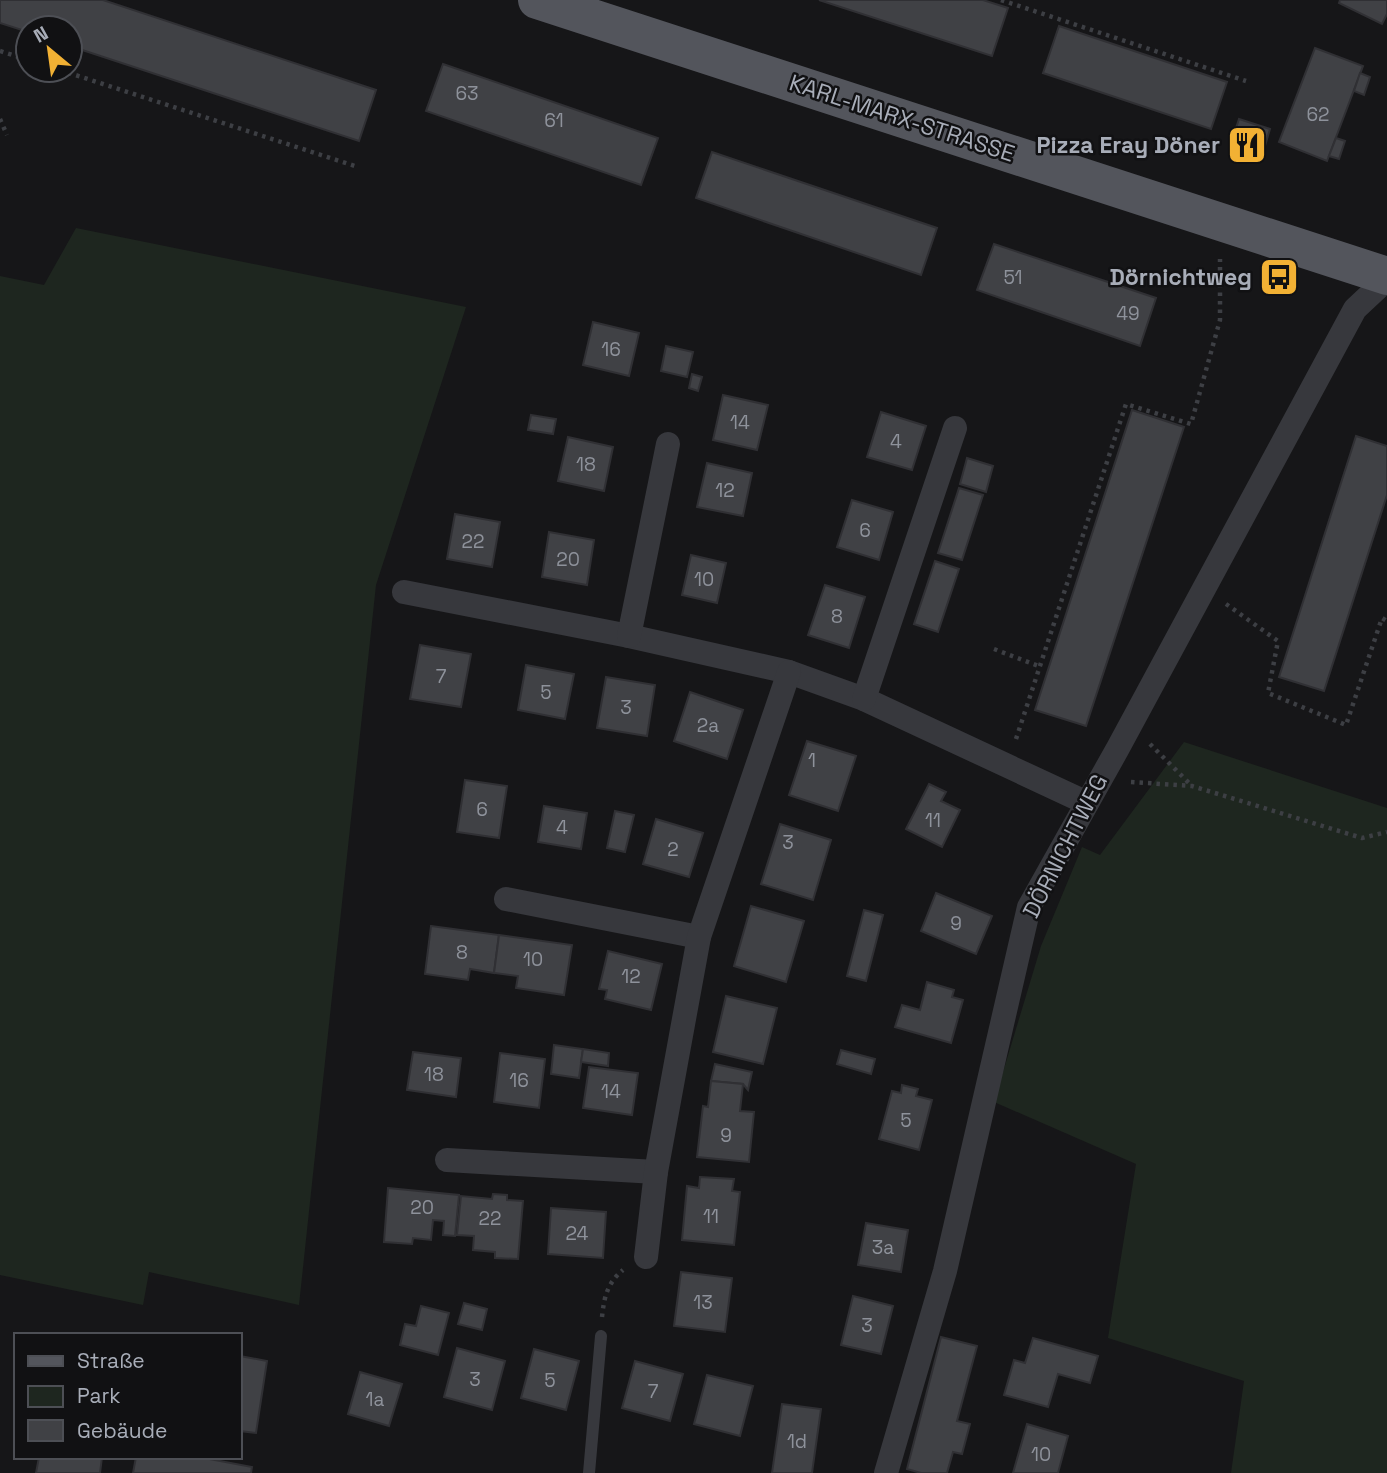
<svg xmlns="http://www.w3.org/2000/svg" width="1387" height="1473" font-family="'Space Grotesk',sans-serif">
<style>
.green{fill:#1e261f}
.building{fill:#404145;stroke:#303034;stroke-width:2}
.lines{fill:none;stroke-linecap:round;stroke-linejoin:round}
.path{stroke:#3d3f44;stroke-width:4.5;stroke-dasharray:3.5 5;stroke-linecap:butt}
.service{stroke:#37383d;stroke-width:12}
.minor{stroke:#37383d;stroke-width:24}
.primary{stroke:#53555c;stroke-width:38}
.labels{text-anchor:middle;dominant-baseline:central;stroke-width:5;stroke-linejoin:round;paint-order:stroke}
.number-label{font-size:19px;fill:#8e929b}
.street-label{font-size:23px;fill:#a8adb8;stroke:#111113}
.poi-label{font-size:23px;font-weight:bold;fill:#a8adb8;stroke:#111113;text-anchor:end}
</style>
<rect width="100%" height="100%" fill="#161618"/>
<g class="green">
<path d="M76 228 466 307 376 585 299 1305 149 1272 143 1305 0 1275V276L44 285Z"/>
<path d="M1184 742 1387 808V1473H1231L1244 1381 1108 1338 1136 1164 994 1102 1041 946 1082 847 1100 855Z"/>
</g>
<g class="building">
<path d="M0 0H103L376 90 359 141 70 46V28H28V32L0 23Z"/>
<path d="M819 0H983L1008 8 992 56Z"/>
<path d="M1340 0H1387V14L1382 24 1339 3Z"/>
<path d="M1059 26 1227 82 1211 129 1043 73Z"/>
<path d="M1315 48 1363 66 1327 161 1279 142Z"/>
<path d="M443 64 658 138 641 185 426 111Z"/>
<path d="M1360 73 1370 77 1364 95 1354 91Z"/>
<path d="M1239 119 1270 129 1262 156 1230 146Z"/>
<path d="M1336 138 1345 141 1339 159 1329 156Z"/>
<path d="M712 152 937 228 921 275 696 198Z"/>
<path d="M994 244 1156 298 1140 346 977 290Z"/>
<path d="M593 322 639 333 629 376 583 365Z"/>
<path d="M666 346 693 352 687 377 661 371Z"/>
<path d="M692 374 702 377 698 391 689 388Z"/>
<path d="M723 395 768 405 757 450 713 440Z"/>
<path d="M1132 410 1184 427 1086 726 1035 710Z"/>
<path d="M881 412 926 426 912 470 867 457Z"/>
<path d="M531 415 556 419 553 434 528 430Z"/>
<path d="M1356 436 1387 446V495L1324 691 1279 677Z"/>
<path d="M568 437 613 447 604 491 558 481Z"/>
<path d="M967 458 993 466 986 492 960 484Z"/>
<path d="M707 463 752 473 743 516 697 507Z"/>
<path d="M959 488 983 495 962 560 938 553Z"/>
<path d="M852 500 893 512 879 560 837 547Z"/>
<path d="M455 514 500 522 492 567 447 559Z"/>
<path d="M549 532 594 540 587 585 542 577Z"/>
<path d="M691 555 726 563 717 603 682 595Z"/>
<path d="M935 561 959 569 938 632 914 624Z"/>
<path d="M825 585 865 597 849 648 808 635Z"/>
<path d="M420 645 471 654 461 707 410 699Z"/>
<path d="M526 665 574 674 565 719 518 710Z"/>
<path d="M606 677 655 685 647 736 597 728Z"/>
<path d="M690 692 743 710 727 759 674 741Z"/>
<path d="M807 741 856 756 838 811 789 795Z"/>
<path d="M465 780 507 786 499 838 457 832Z"/>
<path d="M929 784 946 792 941 801 960 810 942 847 906 829Z"/>
<path d="M544 806 587 813 581 849 538 842Z"/>
<path d="M615 811 634 815 625 852 607 848Z"/>
<path d="M656 819 703 833 689 877 643 864Z"/>
<path d="M780 824 831 840 813 900 761 884Z"/>
<path d="M936 893 992 916 976 954 921 931Z"/>
<path d="M751 906 804 921 786 982 734 966Z"/>
<path d="M864 910 883 915 866 981 847 976Z"/>
<path d="M431 926 499 935 494 973 470 969 468 980 425 974Z"/>
<path d="M499 935 572 945 564 995 516 988 518 976 494 973Z"/>
<path d="M608 951 662 964 651 1010 605 999 607 990 599 989Z"/>
<path d="M927 982 954 990 952 997 963 1000 951 1043 895 1027 902 1005 920 1010Z"/>
<path d="M726 996 777 1008 763 1064 713 1052Z"/>
<path d="M554 1045 583 1049 579 1078 551 1074Z"/>
<path d="M583 1049 609 1053 608 1066 581 1062Z"/>
<path d="M841 1050 875 1059 871 1074 837 1064Z"/>
<path d="M413 1052 461 1058 456 1097 407 1090Z"/>
<path d="M500 1053 545 1059 539 1108 494 1102Z"/>
<path d="M715 1064 752 1072 748 1090 743 1084 711 1081Z"/>
<path d="M589 1067 638 1073 632 1115 583 1108Z"/>
<path d="M711 1081 743 1084 740 1111 754 1112 749 1162 697 1157 703 1106 708 1107Z"/>
<path d="M902 1085 918 1089 916 1096 932 1100 919 1150 879 1139 892 1091 901 1093Z"/>
<path d="M700 1177 734 1179 732 1191 740 1192 734 1245 682 1240 687 1186 699 1188Z"/>
<path d="M388 1188 459 1195 455 1236 443 1235 444 1221 433 1220 431 1240 413 1238 412 1244 384 1242Z"/>
<path d="M493 1194 507 1195V1200L523 1201 518 1259 495 1258V1252L473 1250 474 1236 457 1235 461 1196 492 1199Z"/>
<path d="M551 1208 606 1212 603 1258 548 1254Z"/>
<path d="M866 1223 908 1230 901 1272 858 1265Z"/>
<path d="M681 1272 732 1278 725 1332 674 1326Z"/>
<path d="M853 1296 893 1306 881 1354 841 1345Z"/>
<path d="M464 1303 487 1309 482 1330 458 1324Z"/>
<path d="M421 1306 449 1313 438 1355 400 1345 405 1324 416 1326Z"/>
<path d="M941 1337 977 1346 957 1421 970 1424 962 1454 953 1452 947 1473H921L907 1469Z"/>
<path d="M1033 1338 1098 1356 1090 1383 1058 1374 1048 1407 1004 1395 1014 1360 1025 1363Z"/>
<path d="M457 1348 505 1361 492 1410 444 1397Z"/>
<path d="M534 1349 579 1361 566 1410 521 1398Z"/>
<path d="M240 1356 267 1361 256 1433 240 1431Z"/>
<path d="M635 1361 683 1374 670 1421 622 1408Z"/>
<path d="M360 1372 402 1384 389 1426 348 1414Z"/>
<path d="M707 1375 753 1386 740 1436 694 1424Z"/>
<path d="M782 1404 821 1409 812 1473H772Z"/>
<path d="M1027 1424 1068 1436 1058 1473H1013Z"/>
<path d="M39 1457H102L100 1473H36Z"/>
<path d="M136 1457H199L252 1467 251 1473H133Z"/>
</g>
<g class="lines">
<g class="path">
<path d="M1001 0 1246 81"/>
<path d="M0 51 28 60"/>
<path d="M60 70 358 167"/>
<path d="M0 119 7 135"/>
<path d="M1226 604 1278 641 1268 693 1346 725 1382 618 1387 621"/>
<path d="M994 649 1041 667"/>
<path d="M1016 739 1126 404 1191 424 1220 320V259"/>
<path d="M1150 744 1191 785"/>
<path d="M1131 782 1192 786 1362 838 1387 832"/>
<path d="M602 1317C604 1298 607 1283 623 1270"/>
</g>
<path class="service" d="M589 1473 601 1336"/>
<g class="minor">
<path d="M404 592 629 636 789 672 864 699 1087 803"/>
<path d="M629 636 668 444"/>
<path d="M864 699 955 428"/>
<path d="M506 899 699 937"/>
<path d="M447 1160 656 1172"/>
<path d="M646 1257 656 1172 699 937 789 672"/>
<path d="M886 1473 945 1271 1029 907 1118 748 1355 309 1387 279"/>
</g>
<path class="primary" d="M537 0 1387 276"/>
</g>
<defs>
<g id="restaurant-square" transform="scale(2.0125)"><rect x="-9" y="-9" width="18" height="18" rx="4" fill="#f2b134" stroke="#111113"/><path d="M-5-6h1v4h1v-4h1v4h1v-4h1v5L-1.5 .5V6h-2V.5L-5-1ZM5-6V6H3V1.5H1.5Q1.5-4 5-6Z" fill="#111"/></g>
<g id="bus-square" transform="scale(2.0125)"><rect x="-9" y="-9" width="18" height="18" rx="4" fill="#f2b134" stroke="#111113"/><path d="M-5-6H5V4H4V6H2V4H-2V6H-4V4H-5ZM-3.5-4V0h7V-4ZM-3.5 1.2v1.5H-2V1.2ZM2 1.2v1.5H3.5V1.2Z" fill="#111"/></g>
</defs>
<g fill-rule="evenodd">
<use href="#restaurant-square" x="1247" y="145"/>
<use href="#bus-square" x="1279" y="277"/>
</g>
<g class="labels">
<g class="number-label">
<text x="467" y="93">63</text>
<text x="1318" y="114">62</text>
<text x="554" y="120">61</text>
<text x="1013" y="277">51</text>
<text x="1128" y="313">49</text>
<text x="611" y="349">16</text>
<text x="740" y="422">14</text>
<text x="896" y="441">4</text>
<text x="586" y="464">18</text>
<text x="725" y="490">12</text>
<text x="865" y="530">6</text>
<text x="473" y="541">22</text>
<text x="568" y="559">20</text>
<text x="704" y="579">10</text>
<text x="837" y="616">8</text>
<text x="441" y="676">7</text>
<text x="546" y="692">5</text>
<text x="626" y="707">3</text>
<text x="708" y="725">2a</text>
<text x="812" y="760">1</text>
<text x="482" y="809">6</text>
<text x="933" y="820">11</text>
<text x="562" y="827">4</text>
<text x="788" y="842">3</text>
<text x="673" y="849">2</text>
<text x="956" y="923">9</text>
<text x="462" y="952">8</text>
<text x="533" y="959">10</text>
<text x="631" y="976">12</text>
<text x="434" y="1074">18</text>
<text x="519" y="1080">16</text>
<text x="611" y="1091">14</text>
<text x="906" y="1120">5</text>
<text x="726" y="1135">9</text>
<text x="422" y="1207">20</text>
<text x="711" y="1216">11</text>
<text x="490" y="1218">22</text>
<text x="577" y="1233">24</text>
<text x="883" y="1247">3a</text>
<text x="703" y="1302">13</text>
<text x="867" y="1325">3</text>
<text x="475" y="1379">3</text>
<text x="550" y="1380">5</text>
<text x="653" y="1391">7</text>
<text x="375" y="1399">1a</text>
<text x="797" y="1441">1d</text>
<text x="1041" y="1454">10</text>
</g>
<g class="street-label">
<text transform="translate(902 118) rotate(18)">KARL-MARX-STRASSE</text>
<text transform="translate(1065 846) rotate(-63)">DÖRNICHTWEG</text>
</g>
<g class="poi-label">
<text x="1220" y="145">Pizza Eray Döner</text>
<text x="1252" y="277">Dörnichtweg</text>
</g>
</g>
<rect x="14" y="1333" width="228" height="126" fill="#111113" stroke="#4d4f55" stroke-width="2"/>
<rect x="28" y="1356" width="35" height="10" fill="#53555c" stroke="#4d4f55" stroke-width="2"/>
<text x="77" y="1368" font-size="21" fill="#a8adb8">Straße</text>
<rect x="28" y="1386" width="35" height="21" fill="#1e261f" stroke="#4d4f55" stroke-width="2"/>
<text x="77" y="1403" font-size="21" fill="#a8adb8">Park</text>
<rect x="28" y="1420" width="35" height="21" fill="#404145" stroke="#4d4f55" stroke-width="2"/>
<text x="77" y="1438" font-size="21" fill="#a8adb8">Gebäude</text>
<g transform="translate(49 49) rotate(331)"><circle r="33" fill="#111113" stroke="#4d4f55" stroke-width="2"/>
<path d="M0-5L12 26L0 18L-12 26Z" fill="#f2b134"/>
<text y="-10" font-size="19" font-weight="bold" text-anchor="middle" fill="#a8adb8">N</text>
</g>
</svg>
